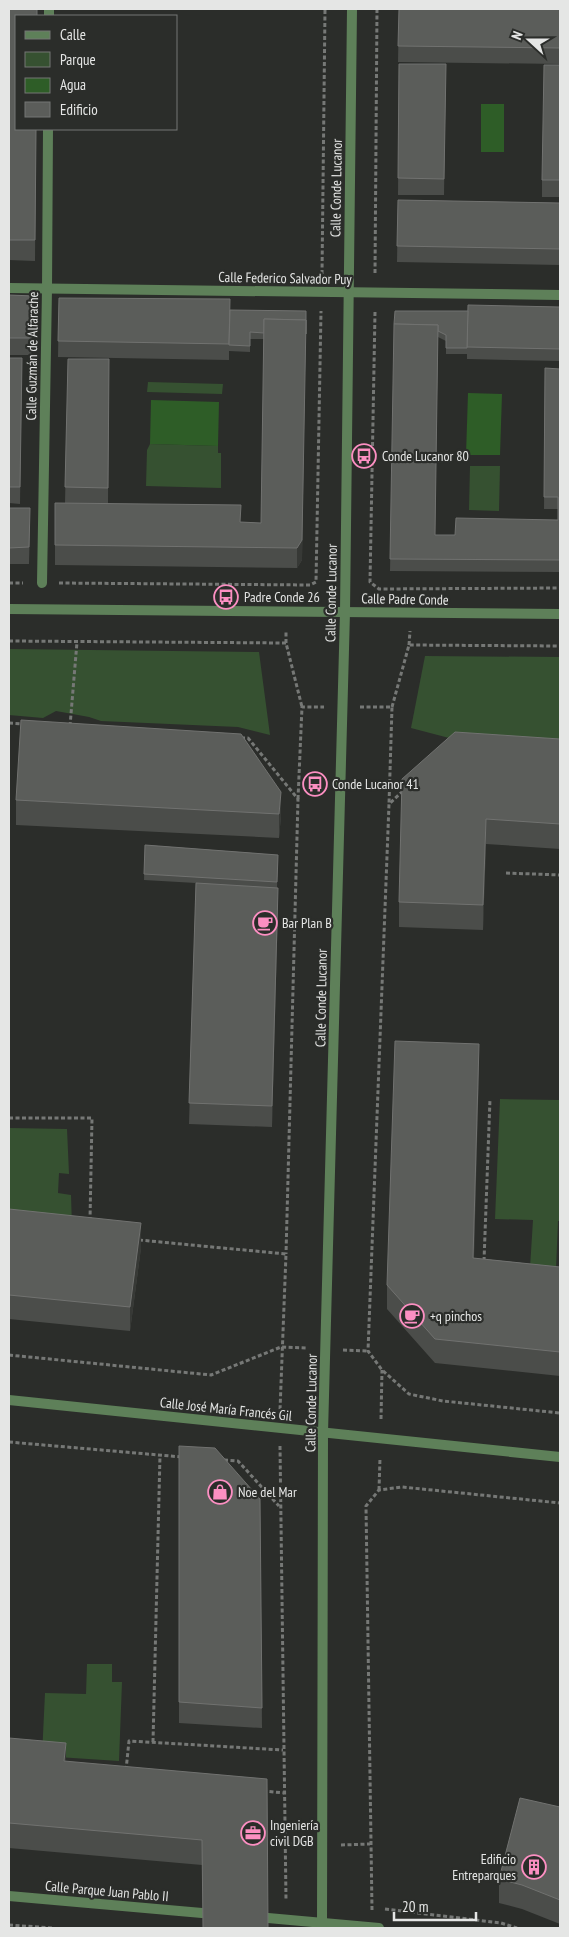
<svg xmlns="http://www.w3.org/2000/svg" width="569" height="1937" font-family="'PT Sans Narrow',sans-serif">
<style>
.green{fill:#365131}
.water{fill:#2e5d27}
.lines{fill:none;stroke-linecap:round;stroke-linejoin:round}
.path{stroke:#767876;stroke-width:3;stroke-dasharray:4 2.5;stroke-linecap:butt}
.street{stroke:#5e8059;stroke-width:10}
.wall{fill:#4b4d4a}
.shaded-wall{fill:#373936}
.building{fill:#5b5d5a;stroke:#717270}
.labels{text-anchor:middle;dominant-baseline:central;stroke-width:4.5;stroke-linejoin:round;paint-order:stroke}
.street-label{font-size:14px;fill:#e5e6e5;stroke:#2b2d2a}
.poi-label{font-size:14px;fill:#e5e6e5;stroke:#2b2d2a;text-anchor:start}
</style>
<rect width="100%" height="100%" fill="#2b2d2a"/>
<g class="green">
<path d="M148 382 223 384 222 394 147 392Z"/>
<path d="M150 444 218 446V453H221V488L146 486 147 450Z"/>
<path d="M470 466H500L499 511 469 510Z"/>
<path d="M9 649 259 652 270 735 238 727 101 721 89 717 56 711 43 718 9 715Z"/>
<path d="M425 656 560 657V747L472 744 411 728Z"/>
<path d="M500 1099 560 1100V1221H558L556 1269 530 1268 533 1220 495 1219Z"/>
<path d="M9 1128 67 1129 69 1174 59 1173 58 1193 71 1195 72 1227 9 1221Z"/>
<path d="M87 1664H112V1682H122L119 1761 42 1756 45 1693 86 1694Z"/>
</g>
<g class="water">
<rect x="481" y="104" width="23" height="48"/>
<path d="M468 393 502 394 500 455H466Z"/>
<path d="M151 400 219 402 218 446 150 444Z"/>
</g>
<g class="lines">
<g class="path">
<path d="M375 273 377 9"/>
<path d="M322 274 325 9"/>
<path d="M375 312 370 582 379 589 560 588"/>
<path d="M9 583H23"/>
<path d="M59 583 310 585 316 582 321 311"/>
<path d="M9 641 286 643 302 707"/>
<path d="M286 643V631"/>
<path d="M409 645 410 631"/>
<path d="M360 707H392L389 804"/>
<path d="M392 707 409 645 560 646"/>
<path d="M9 723 25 724"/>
<path d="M70 726 77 642"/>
<path d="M241 738H248L298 799 286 1254"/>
<path d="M403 791 389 804 368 1351 382 1370 409 1394 443 1401 560 1413"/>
<path d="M298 799 302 707H324"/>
<path d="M506 873 560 875"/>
<path d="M9 1118H92L90 1220"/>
<path d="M139 1240 286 1254 280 1410"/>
<path d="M484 1261 490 1099"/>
<path d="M343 1350 368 1351"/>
<path d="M9 1355 211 1375 281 1347 307 1348"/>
<path d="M381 1419 382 1370"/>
<path d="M9 1442 182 1457"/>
<path d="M280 1446 286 1900"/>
<path d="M224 1460 238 1461 279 1506"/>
<path d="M379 1490 380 1458"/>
<path d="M153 1742 160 1455"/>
<path d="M126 1770 129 1741 283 1750"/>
<path d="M263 1791 284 1793"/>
<path d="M285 1844H304"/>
<path d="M341 1845 370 1844"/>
<path d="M385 1909 501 1923 517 1928"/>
<path d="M372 1910 366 1506 379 1490 402 1487 560 1503"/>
<path d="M9 1925 53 1928"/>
</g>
<g class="street">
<path d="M49 16V9"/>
<path d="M9 288 560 295"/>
<path d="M42 583 47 289 48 129"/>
<path d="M9 609 560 614"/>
<path d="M9 1400 560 1457"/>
<path d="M9 1896 202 1913"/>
<path d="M268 1918 379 1928"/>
<path d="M322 1928 323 1433 345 612 352 9"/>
</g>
</g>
<g class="wall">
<path d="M9 9 36 129 35 261 9 260Z"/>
<path d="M399 9H560V64L398 62Z"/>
<path d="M399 64H446L444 195H398Z"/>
<path d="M560 65V197H542V180Z"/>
<path d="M398 200 560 203V265L397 262Z"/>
<path d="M9 295 34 296V355H9Z"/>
<path d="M59 298 230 310 306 311 302 560 297 568 55 565V503H65L68 359H109L108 503 241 522 261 523 264 339H250V352L229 351V360L58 357Z"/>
<path d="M560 307V361L467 359V350V354H446V341L438 337 435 535H455L558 520V509H544L545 368 560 369V572L390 571 395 311H468Z"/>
<path d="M9 358H22L20 504 9 503Z"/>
<path d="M9 508 30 525 29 564H9Z"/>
<path d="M241 734 281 816 279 838 16 825V800Z"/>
<path d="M560 739V849L486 844 483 930 399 927V902Z"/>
<path d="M145 845 278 855 277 888 278 908 272 1127 189 1124 196 883 144 880Z"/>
<path d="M479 1068 474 1258 560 1267V1376L435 1363 387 1309V1285Z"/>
<path d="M9 1209 141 1248 130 1331 9 1319Z"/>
<path d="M179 1446 260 1499 262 1728 179 1723Z"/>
<path d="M9 1738 66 1762 267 1779 202 1865 9 1848Z"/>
<path d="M560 1807V1924L522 1909 499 1903V1879Z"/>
</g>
<g class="shaded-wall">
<path d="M306 311 302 560 297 568V548Z"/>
<path d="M281 792V816L279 838V814Z"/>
<path d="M486 819V844L483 930V905Z"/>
<path d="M278 888V908L272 1127V1106Z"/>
<path d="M479 1044V1068L473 1282V1258Z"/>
<path d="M141 1223V1248L130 1331V1307Z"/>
<path d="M66 1743V1768L64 1761Z"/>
</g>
<g class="building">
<path d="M9 9H37V16H16V129H36L35 240H9Z"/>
<path d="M399 9H560V48L398 46Z"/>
<path d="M399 64H446L444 179 398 178Z"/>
<path d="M544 65H560V180H542Z"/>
<path d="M398 200 560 203V249L397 246Z"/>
<path d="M9 295 34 296V338H9Z"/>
<path d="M59 298 230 299 229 344 58 341Z"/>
<path d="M468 305 560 307V349L467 347Z"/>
<path d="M230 310 306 311V334V320L264 319V333L250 332V346L229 345Z"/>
<path d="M395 311H468L467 348H446V335L438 331V325L394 324Z"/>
<path d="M264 319 306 320 302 540 297 548 55 545V503L241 505 240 522 261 523Z"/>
<path d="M394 324 438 325 435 535H455L456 518 558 520V497H544L545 368 560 369V560L390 559Z"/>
<path d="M9 358H22L20 487H9Z"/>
<path d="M68 359H109L108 488 65 487Z"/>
<path d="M9 508H30L29 547 9 548Z"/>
<path d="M21 720 241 734 281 792 279 814 16 800Z"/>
<path d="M455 732 560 739V824L486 819 483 905 399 902 402 779Z"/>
<path d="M145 845 278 855 277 882 144 874Z"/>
<path d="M196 883 278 888 272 1106 189 1103Z"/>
<path d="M395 1041 479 1044 473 1258 560 1267V1352L435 1339 387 1285Z"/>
<path d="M9 1209 141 1223 130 1307 9 1295Z"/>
<path d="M179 1446 215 1448 260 1499 262 1708 179 1702Z"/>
<path d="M9 1738 66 1743 64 1761 267 1779 268 1928H203L202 1840 9 1823Z"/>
<path d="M520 1798 560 1807V1900L522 1885 499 1879Z"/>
</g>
<defs>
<g id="bus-ring" transform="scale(1.25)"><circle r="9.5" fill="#2b2d2a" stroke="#fc8fc2" stroke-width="1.5"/><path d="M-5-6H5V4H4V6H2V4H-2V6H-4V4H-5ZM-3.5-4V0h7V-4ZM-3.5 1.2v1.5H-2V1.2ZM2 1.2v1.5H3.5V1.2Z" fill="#fc8fc2"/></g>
<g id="cafe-ring" transform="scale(1.25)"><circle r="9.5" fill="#2b2d2a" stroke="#fc8fc2" stroke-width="1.5"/><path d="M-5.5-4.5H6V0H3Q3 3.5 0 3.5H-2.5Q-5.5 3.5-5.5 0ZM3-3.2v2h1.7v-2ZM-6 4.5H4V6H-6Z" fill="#fc8fc2"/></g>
<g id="shop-ring" transform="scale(1.25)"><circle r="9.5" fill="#2b2d2a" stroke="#fc8fc2" stroke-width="1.5"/><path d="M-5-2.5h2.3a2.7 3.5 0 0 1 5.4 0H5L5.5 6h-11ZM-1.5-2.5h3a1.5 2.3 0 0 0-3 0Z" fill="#fc8fc2"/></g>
<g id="office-ring" transform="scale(1.25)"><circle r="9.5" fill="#2b2d2a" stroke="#fc8fc2" stroke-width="1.5"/><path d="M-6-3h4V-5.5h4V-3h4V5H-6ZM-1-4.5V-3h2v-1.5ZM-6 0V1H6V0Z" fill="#fc8fc2"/></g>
<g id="building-ring" transform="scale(1.25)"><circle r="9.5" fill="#2b2d2a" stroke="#fc8fc2" stroke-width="1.5"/><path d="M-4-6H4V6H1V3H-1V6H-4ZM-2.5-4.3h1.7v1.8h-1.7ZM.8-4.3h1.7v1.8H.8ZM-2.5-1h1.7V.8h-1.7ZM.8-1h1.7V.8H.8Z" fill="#fc8fc2"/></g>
</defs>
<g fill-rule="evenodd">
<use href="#bus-ring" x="364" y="456"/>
<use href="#bus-ring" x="226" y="597"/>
<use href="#bus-ring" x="315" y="784"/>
<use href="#cafe-ring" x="265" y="923"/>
<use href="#cafe-ring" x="412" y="1316"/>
<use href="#shop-ring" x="220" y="1492"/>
<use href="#office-ring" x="253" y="1833"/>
<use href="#building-ring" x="534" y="1867"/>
</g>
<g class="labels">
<g class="street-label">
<text transform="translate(336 188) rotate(-89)">Calle Conde Lucanor</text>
<text transform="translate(285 278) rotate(1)">Calle Federico Salvador Puy</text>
<text transform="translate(32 356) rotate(-89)">Calle Guzmán de Alfarache</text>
<text transform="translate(331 593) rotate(-89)">Calle Conde Lucanor</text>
<text transform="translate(405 599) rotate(1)">Calle Padre Conde</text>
<text transform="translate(321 998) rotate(-89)">Calle Conde Lucanor</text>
<text transform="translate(311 1403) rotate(-89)">Calle Conde Lucanor</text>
<text transform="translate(226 1409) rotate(6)">Calle José María Francés Gil</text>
<text transform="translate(107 1891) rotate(5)">Calle Parque Juan Pablo II</text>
</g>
<g class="poi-label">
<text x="382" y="456">Conde Lucanor 80</text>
<text x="244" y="597">Padre Conde 26</text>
<text x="332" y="784">Conde Lucanor 41</text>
<text x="282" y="923">Bar Plan B</text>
<text x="430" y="1316">+q pinchos</text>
<text x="238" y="1492">Noe del Mar</text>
<text x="270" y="1825">Ingeniería<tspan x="270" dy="16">civil DGB</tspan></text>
<text x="516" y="1859" text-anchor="end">Edificio<tspan x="516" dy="16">Entreparques</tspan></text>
</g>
</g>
<rect width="569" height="1937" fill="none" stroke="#e5e6e5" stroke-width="20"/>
<rect x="15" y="15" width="162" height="115" fill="#2b2d2a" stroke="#757775"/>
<rect x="25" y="31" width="25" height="8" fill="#5e8059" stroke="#757775"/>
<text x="60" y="40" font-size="15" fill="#e5e6e5">Calle</text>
<rect x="25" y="52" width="25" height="15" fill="#365131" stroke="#757775"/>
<text x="60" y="65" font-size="15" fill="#e5e6e5">Parque</text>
<rect x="25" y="78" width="25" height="15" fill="#2e5d27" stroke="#757775"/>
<text x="60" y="90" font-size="15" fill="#e5e6e5">Agua</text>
<rect x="25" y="102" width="25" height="15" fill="#5b5d5a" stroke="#757775"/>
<text x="60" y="115" font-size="15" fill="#e5e6e5">Edificio</text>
<g transform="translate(529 40) rotate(291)" stroke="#2b2d2a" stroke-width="4" paint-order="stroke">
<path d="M0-4L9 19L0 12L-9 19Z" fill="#e5e6e5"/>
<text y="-8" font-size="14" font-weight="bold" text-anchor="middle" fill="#e5e6e5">N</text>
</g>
<path d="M394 1912v8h82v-8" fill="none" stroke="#e5e6e5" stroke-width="2.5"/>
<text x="402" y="1912" font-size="15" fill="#e5e6e5" stroke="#2b2d2a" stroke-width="4" paint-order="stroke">20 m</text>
</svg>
